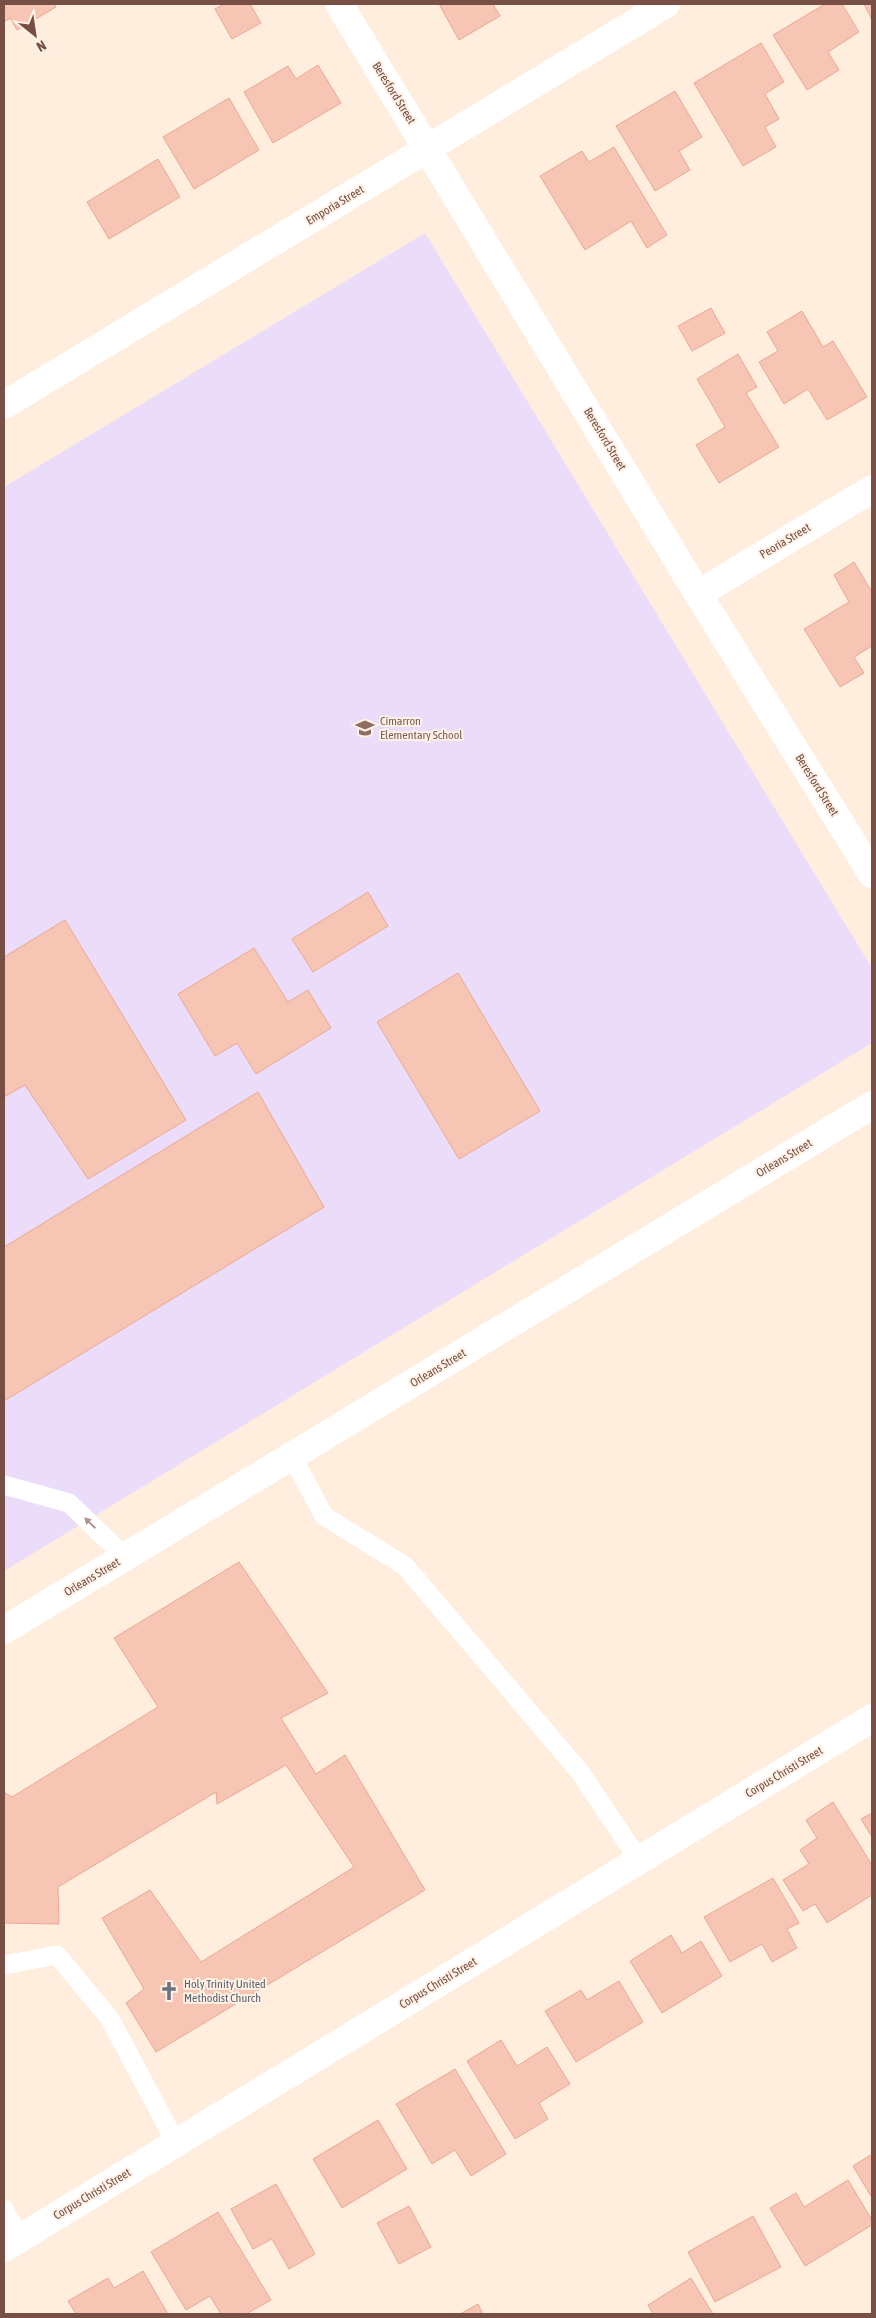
<svg xmlns="http://www.w3.org/2000/svg" width="876" height="2318" font-family="'Asap Condensed',sans-serif">
<style>
.education{fill:#ebdcfa}
.building{fill:#f7c5b3;stroke:#eba892}
.lines{fill:none;stroke-linecap:round;stroke-linejoin:round}
.service{stroke:#fff;stroke-width:19}
.minor{stroke:#fff;stroke-width:28}
.oneway{fill:#ad958f}
.labels{text-anchor:middle;dominant-baseline:central;stroke-width:4;stroke-linejoin:round;paint-order:stroke}
.street-label{font-size:12px;fill:#774f44;stroke:#fff2e7}
.education-label{font-size:12px;fill:#785e54;stroke:#fff2e7;text-anchor:start}
.worship-label{font-size:12px;fill:#5b616d;stroke:#fff2e7;text-anchor:start}
</style>
<rect width="100%" height="100%" fill="#ffeede"/>
<path class="education" d="M425 233 872 968V1043L4 1571V487Z"/>
<g class="building">
<path d="M4 4H54L56 7 17 30 10 18 4 22Z"/>
<path d="M224 4H250L261 23 232 39 215 9Z"/>
<path d="M439 4H493L500 16 459 40Z"/>
<path d="M825 4H842L859 32 828 52 839 70 807 90 773 35Z"/>
<path d="M864 4H872V20Z"/>
<path d="M761 43 784 82 765 94 779 119 765 127 776 147 743 166 694 83Z"/>
<path d="M318 65 341 103 273 143 244 92 288 66 296 79Z"/>
<path d="M675 91 702 137 679 151 690 170 655 191 616 126Z"/>
<path d="M229 98 259 150 194 189 163 137Z"/>
<path d="M614 147 667 235 647 248 631 221 585 250 540 176 582 151 589 162Z"/>
<path d="M158 159 180 197 109 239 87 202Z"/>
<path d="M711 308 725 333 692 351 678 326Z"/>
<path d="M802 311 823 347 833 341 867 397 827 420 808 389 784 404 759 362 778 351 767 332Z"/>
<path d="M738 354 757 387 746 393 779 447 719 483 696 445 725 427 697 379Z"/>
<path d="M854 562 872 592V646L854 657 864 673 840 687 804 629 849 602 834 575Z"/>
<path d="M368 892 388 926 313 972 292 939Z"/>
<path d="M65 920 186 1120 88 1179 25 1085 4 1097V957Z"/>
<path d="M254 948 288 1002 308 990 331 1028 256 1074 237 1043 215 1056 178 994Z"/>
<path d="M458 973 540 1111 459 1159 377 1022Z"/>
<path d="M258 1092 324 1207 4 1401V1247Z"/>
<path d="M239 1562 328 1693 281 1718 316 1774 345 1755 425 1890 156 2052 126 2003 144 1989 102 1918 150 1890 201 1962 354 1867 286 1765 217 1804 216 1792 58 1887 59 1924 4 1923V1792L12 1797 158 1707 114 1638Z"/>
<path d="M833 1802 872 1865V1895L827 1923 815 1904 803 1911 783 1880 809 1864 800 1850 817 1838 806 1820Z"/>
<path d="M872 1813V1837L861 1819Z"/>
<path d="M773 1878 799 1923 787 1929 797 1948 772 1962 762 1944 730 1962 704 1917Z"/>
<path d="M671 1935 682 1953 701 1941 722 1976 662 2013 630 1961Z"/>
<path d="M619 1981 643 2022 576 2062 545 2011 581 1990 587 2000Z"/>
<path d="M501 2040 517 2066 547 2047 570 2084 539 2103 548 2119 515 2139 467 2061Z"/>
<path d="M455 2069 506 2154 471 2176 455 2150 432 2164 396 2104Z"/>
<path d="M378 2120 407 2169 342 2208 313 2159Z"/>
<path d="M872 2154V2198L853 2166Z"/>
<path d="M848 2180 872 2220V2225L805 2266 770 2208 796 2193 804 2207Z"/>
<path d="M276 2184 315 2254 289 2269 272 2239 253 2249 231 2209Z"/>
<path d="M409 2206 431 2247 399 2264 377 2223Z"/>
<path d="M218 2212 271 2300 246 2314H221L210 2296 186 2310 151 2252Z"/>
<path d="M753 2216 781 2267 715 2302 688 2252Z"/>
<path d="M143 2271 168 2314H76L68 2301 108 2278 114 2288Z"/>
<path d="M691 2278 713 2314H653L648 2305Z"/>
<path d="M478 2304 483 2314H460Z"/>
</g>
<g class="lines">
<g class="service">
<path d="M292 1456 324 1516 405 1566 580 1772 639 1860"/>
<path d="M4 1485 69 1503 125 1557"/>
<path d="M4 1965 57 1955 110 2019 176 2143"/>
<path d="M4 2209 20 2238"/>
</g>
<g class="minor">
<path d="M339 4 698 594 872 874"/>
<path d="M4 405 666 4"/>
<path d="M698 594 872 489"/>
<path d="M4 1630 872 1105"/>
<path d="M4 2248 872 1718"/>
</g>
</g>
<defs><path id="oneway-solid" d="M-6-.8H1V-3.2L6.5 0L1 3.2V.8H-6Z" transform="scale(1.25)"/></defs>
<use class="oneway" href="#oneway-solid" transform="translate(90 1523) rotate(-136)"/>
<defs>
<g id="school-bare" transform="scale(1.5)"><path d="M0-5L7-2L0 1L-7-2ZM-4 1L0 2.5L4 1V4Q0 6-4 4Z" fill="#8d6e63" stroke="#fff2e7" stroke-width="2.5" paint-order="stroke"/></g>
<g id="church-bare" transform="scale(1.5)"><path d="M-1.2-6h2.4v3.5h3.3v2.4h-3.3V6h-2.4V-.1h-3.3v-2.4h3.3Z" fill="#6b7280" stroke="#fff2e7" stroke-width="2.5" paint-order="stroke"/></g>
</defs>
<g fill-rule="evenodd">
<use href="#school-bare" x="365" y="728"/>
<use href="#church-bare" x="169" y="1991"/>
</g>
<g class="labels">
<g class="street-label">
<text transform="translate(394 93) rotate(58)">Beresford Street</text>
<text transform="translate(335 205) rotate(-31)">Emporia Street</text>
<text transform="translate(605 439) rotate(59)">Beresford Street</text>
<text transform="translate(785 541) rotate(-31)">Peoria Street</text>
<text transform="translate(817 785) rotate(58)">Beresford Street</text>
<text transform="translate(784 1158) rotate(-31)">Orleans Street</text>
<text transform="translate(438 1368) rotate(-31)">Orleans Street</text>
<text transform="translate(92 1577) rotate(-31)">Orleans Street</text>
<text transform="translate(784 1772) rotate(-31)">Corpus Christi Street</text>
<text transform="translate(438 1983) rotate(-31)">Corpus Christi Street</text>
<text transform="translate(92 2194) rotate(-31)">Corpus Christi Street</text>
</g>
<g class="education-label">
<text x="380" y="721">Cimarron<tspan x="380" dy="14">Elementary School</tspan></text>
</g>
<g class="worship-label">
<text x="184" y="1984">Holy Trinity United<tspan x="184" dy="14">Methodist Church</tspan></text>
</g>
</g>
<rect width="876" height="2318" fill="none" stroke="#774f44" stroke-width="10"/>
<g transform="translate(35 35) rotate(150)" stroke="#fff2e7" stroke-width="4" paint-order="stroke">
<path d="M0-4L9 19L0 12L-9 19Z" fill="#774f44"/>
<text y="-8" font-size="14" font-weight="bold" text-anchor="middle" fill="#774f44">N</text>
</g>
</svg>
